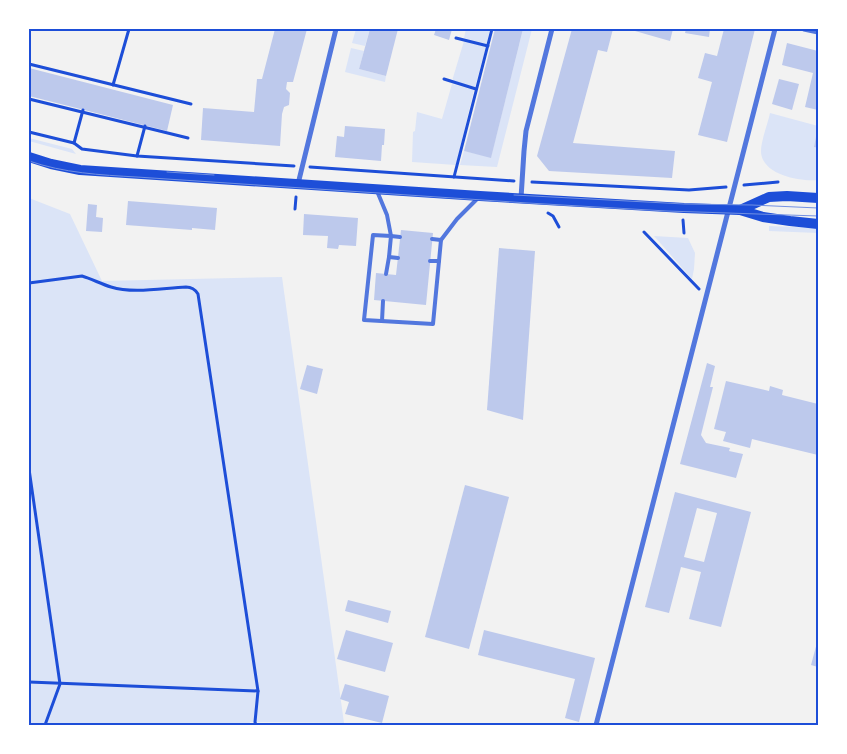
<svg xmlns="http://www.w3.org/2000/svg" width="847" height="754" font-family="'Nunito Sans',sans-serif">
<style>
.green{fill:#dbe4f7}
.building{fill:#bdc9ec;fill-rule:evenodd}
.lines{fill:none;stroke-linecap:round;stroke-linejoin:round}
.path{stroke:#1d4ed8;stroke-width:3}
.service{stroke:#5277de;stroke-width:4}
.minor{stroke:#5277de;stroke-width:5}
.secondary{stroke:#1d4ed8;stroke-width:10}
.tram{stroke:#7290e2;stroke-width:1}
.neatline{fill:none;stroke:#1d4ed8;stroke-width:2}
</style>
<rect width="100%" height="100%" fill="#f2f2f2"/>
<g class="green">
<path d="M356 29H370L365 46 352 43Z"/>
<path d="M466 29H490L487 44 464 38Z"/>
<path d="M523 29H532L497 167 460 165 464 151 491 157Z"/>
<path d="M464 41 486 47 475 87 452 81Z"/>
<path d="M351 48 364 51 359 69 386 76 385 82 345 72Z"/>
<path d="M452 84 474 90 456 165 412 162 413 132 415 131 417 112 442 119Z"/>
<path d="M770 113 818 126 814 147 818 148V180C801 182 761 175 761 151 761 141 768 123 770 113Z"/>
<path d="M29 138 72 149 76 154 29 141Z"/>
<path d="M29 198 70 214 102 281 282 277 344 723 255 722H250L249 725H29Z"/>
<path d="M769 226 818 228V233L769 231Z"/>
<path d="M654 236 688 238 695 253 694 269 692 279Z"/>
</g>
<g class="building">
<path d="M275 29H307L293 82H287L286 89 290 93 289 105 284 107 282 114 280 146 201 140 203 108 254 112 257 79H262Z"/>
<path d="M370 29H398L386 76 359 69Z"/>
<path d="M436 29H452L449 40 434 35Z"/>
<path d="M495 29H523L491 158 464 151Z"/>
<path d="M572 29H613L607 52 598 50 573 143 675 151 672 178 549 171 537 156Z"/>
<path d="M628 29H673L670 41Z"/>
<path d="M686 29H710L709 37 685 33Z"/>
<path d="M724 29H755L727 142 698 135 712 82 698 78 705 53 717 56Z"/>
<path d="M787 43 818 51V110L805 107 813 73 782 65Z"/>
<path d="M29 68 173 105 167 131 29 96Z"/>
<path d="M779 79 799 84 792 110 772 104Z"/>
<path d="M345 126 385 129 384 145H382L381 161 335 157 337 136 344 137Z"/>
<path d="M817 131H818V148L814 147Z"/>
<path d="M128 201 217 208 215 230 192 228V230L126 225Z"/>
<path d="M88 204 97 205 96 217 103 218 102 232 86 231Z"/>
<path d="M304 214 358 218 356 246 339 245 338 249 327 248 328 236 303 235Z"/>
<path d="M401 230 433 233 426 305 374 300 376 273 396 275Z"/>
<path d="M499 248 535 251 523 420 487 410Z"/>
<path d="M707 363 715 366 710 387H713L701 435 706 443 730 448 729 451 743 454 736 478 680 464Z"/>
<path d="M307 365 323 369 317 394 300 389Z"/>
<path d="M726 381 769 391 770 386 783 390 782 395 818 404V455L752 439 750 448 723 441 726 432 714 429Z"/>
<path d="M465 485 509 497 469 649 425 637Z"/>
<path d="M675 492 751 512 721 627 689 619 701 572 681 567 669 613 645 607ZM697 508 717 513 704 562 684 557Z"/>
<path d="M348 600 391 611 388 623 345 611Z"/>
<path d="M346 630 393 643 385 672 337 659Z"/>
<path d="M484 630 595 658 579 722 565 718 575 679 478 655Z"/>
<path d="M818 639V667L811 665Z"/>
<path d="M345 684 389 696 382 723 345 714 349 702 340 699Z"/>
</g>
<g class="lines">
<g class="path">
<path d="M456 38 488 46"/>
<path d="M29 64 191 104"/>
<path d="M444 79 476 89"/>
<path d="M113 85 129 29"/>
<path d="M29 99 188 138"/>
<path d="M29 132 74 143 82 149 137 156 294 166"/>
<path d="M74 143 83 110"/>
<path d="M137 156 145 126"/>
<path d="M310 167 514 181"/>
<path d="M454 177 492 29"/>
<path d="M532 182 689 190 726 187"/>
<path d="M744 185 778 182"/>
<path d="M295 209 296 197"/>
<path d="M548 213 553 216 559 227"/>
<path d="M683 220 684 233"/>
<path d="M644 232 699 289"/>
<path d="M29 283 82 276C92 279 101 284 111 287 133 294 163 288 186 287 192 287 195 289 198 294L258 691"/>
<path d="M29 469 60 684 45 725"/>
<path d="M29 682 258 691 255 722 256 725"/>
</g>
<g class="service">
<path d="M377 191 387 215 391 236 400 237"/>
<path d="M432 239 441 240 457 219 478 198"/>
<path d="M398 258 389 257 391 236 373 235 364 320 433 324 441 240"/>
<path d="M430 261H439"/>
<path d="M386 274 389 257"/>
<path d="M382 321 383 301"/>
</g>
<g class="minor">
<path d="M804 29 818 32"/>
<path d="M298 184 336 29"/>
<path d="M521 198 524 151 526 131 552 29"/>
<path d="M596 725 775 29"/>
</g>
<g class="secondary">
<path d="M29 157 51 164 80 170 480 196 684 208 740 210 763 217 790 221 818 224"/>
<path d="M740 210 769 197 787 196 818 198"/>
</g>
<g class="tram">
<path d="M29 161C64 173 100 175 137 177L528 203 667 211 818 216"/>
<path d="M167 172 214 175"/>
<path d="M514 195 684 204 752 205 818 208"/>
</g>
</g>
<rect width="847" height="754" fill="none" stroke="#ffffff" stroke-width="60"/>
<rect x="30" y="30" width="787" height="694" class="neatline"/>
</svg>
